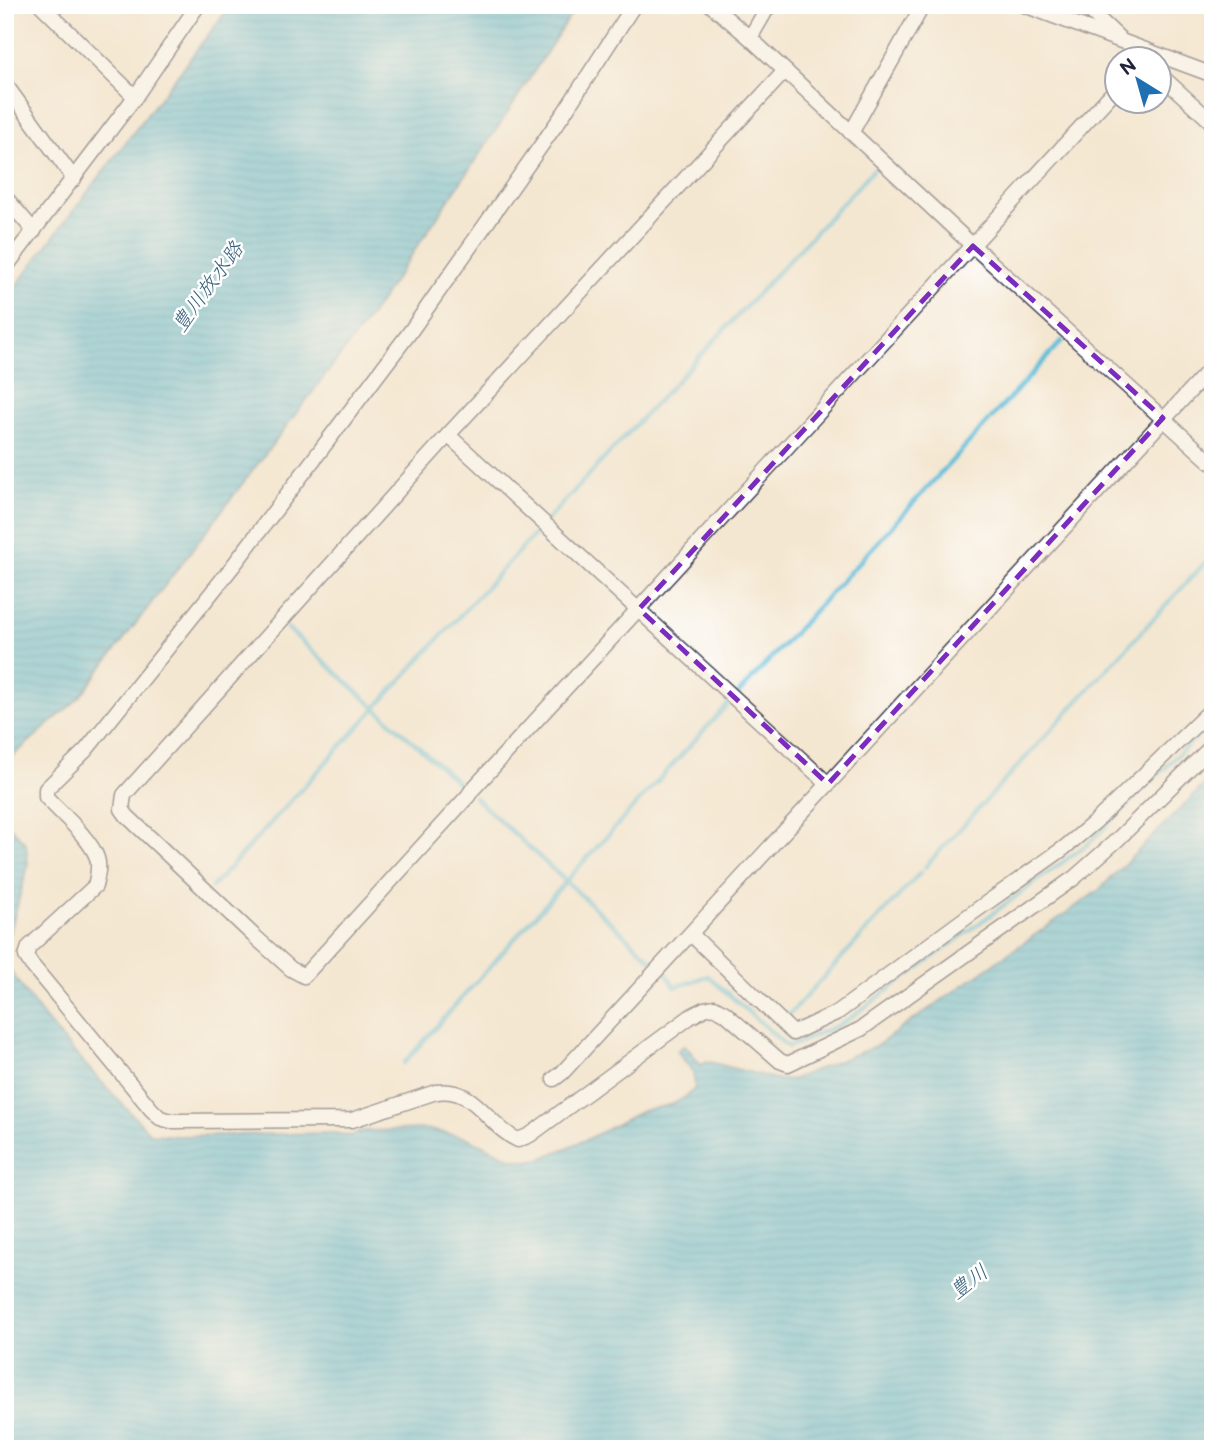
<svg xmlns="http://www.w3.org/2000/svg" width="1218" height="1454" font-family="'Balsamiq Sans','Klee One',sans-serif">
<style>
.water{fill:url(#water-rules);stroke:#3f708a;stroke-width:2}
.lines{fill:none;stroke-linecap:round;stroke-linejoin:round}
.stream{stroke:#5cbdda;stroke-width:4.5}
.street-casing{stroke:#424052;stroke-width:17}
.street{stroke:#fff;stroke-width:14}
.marked{fill:none;stroke:#7b2cbf;stroke-width:5;stroke-dasharray:14 9;stroke-linejoin:round}
.labels{text-anchor:middle;dominant-baseline:central;stroke-width:5;stroke-linejoin:round;paint-order:stroke}
.water-label{font-size:21px;font-style:italic;fill:#39607b;stroke:#fff}
</style>
<defs>
<pattern id="water-rules" width="6" height="5" patternUnits="userSpaceOnUse" patternTransform="scale(1.75)"><rect width="6" height="5" fill="#5cbdda"/><path d="M0 2.5h6" fill="none" stroke="#4c99b2"/></pattern>
</defs>
<rect width="100%" height="100%" fill="#fff"/>
<filter id="ink" filterUnits="userSpaceOnUse"><feTurbulence type="fractalNoise" baseFrequency=".0143" numOctaves="2"/><feDisplacementMap in="SourceGraphic" scale="14" xChannelSelector="R" yChannelSelector="G"/><feConvolveMatrix kernelMatrix="1 2 1 2 8 2 1 2 1" color-interpolation-filters="sRGB"/></filter>
<filter id="wash" filterUnits="userSpaceOnUse"><feTurbulence type="fractalNoise" baseFrequency=".00686" numOctaves="4" result="noise"/><feDisplacementMap in="SourceGraphic" scale="28" xChannelSelector="R" yChannelSelector="G"/><feGaussianBlur stdDeviation="1.57" result="paint"/><feColorMatrix in="noise" values="0 0 0 0 0 0 0 0 0 0 0 0 0 0 0 0 0 1.4 0 .05"/><feComposite in="paint" operator="in"/></filter>
<g filter="url(#wash)">
<rect width="100%" height="100%" fill="#f4e7d1"/>
<g class="water">
<path d="M231 5H577L506 115 369 318 79 698 5 763V300Z"/>
<path d="M1213 776V1444L1207 1449H5V962C44 1026 100 1080 151 1134L178 1136 335 1133 351 1136 362 1131 426 1129 468 1138 511 1158 527 1161 540 1159 592 1137 642 1111 673 1104 687 1096 695 1088 693 1072 677 1051 685 1045 701 1065 706 1061 779 1080 793 1079 876 1046 1099 890Z"/>
<path d="M5 821 26 844 28 866 7 943 5 960Z"/>
</g>
<g class="lines">
<g class="stream">
<path d="M1212 5 1213 6"/>
<path d="M547 520 874 169"/>
<path d="M287 628 464 788"/>
<path d="M738 694 1062 341"/>
<path d="M474 797 654 962"/>
<path d="M925 867 1213 554"/>
<path d="M212 887 541 527"/>
<path d="M666 973 675 987 708 976 788 1047 843 1023 1089 843 1213 720"/>
<path d="M785 1019 920 873"/>
<path d="M404 1063 566 881 730 702"/>
</g>
</g>
</g>
<g filter="url(#ink)">
<g class="lines">
<g class="street-casing">
<g id="street">
<path d="M41 5 135 97"/>
<path d="M634 5 564 113 410 332 233 566 86 750 46 789V797C60 812 91 839 97 858 100 867 97 877 95 886L29 947 26 956 31 964 151 1109 160 1118 171 1121 352 1120 436 1092C476 1086 487 1126 518 1140L530 1135 690 1017 704 1009 714 1007 725 1013 780 1061 788 1064 861 1029 1074 878 1117 840 1213 745"/>
<path d="M711 5 750 38 973 246 1213 464"/>
<path d="M1024 5 1213 75"/>
<path d="M1084 5 1119 38"/>
<path d="M750 38 769 5"/>
<path d="M784 72 448 435 124 795 122 809 127 816 253 935 291 969 304 976 468 796 472 790 1116 89"/>
<path d="M1158 73 1213 123"/>
<path d="M5 84 74 179"/>
<path d="M851 133 923 5"/>
<path d="M5 197 34 231"/>
<path d="M5 268 135 97 198 5"/>
<path d="M448 435 828 784"/>
<path d="M691 934 793 1033 838 1012 971 914 1064 848 1095 822 1213 708"/>
<path d="M554 1079 562 1073 1213 366"/>
</g>
</g>
<use href="#street" class="street"/>
</g>
</g>
<path d="M0 0H1218V1454H0ZM973 246 1163 418 828 784 639 609Z" fill="#f4e7d1" fill-opacity=".55" fill-rule="evenodd"/>
<path class="marked" d="M973 246 1163 418 828 784 639 609Z"/>
<g class="labels">
<g class="water-label">
<text transform="translate(208 287) rotate(-54)">豊川放水路</text>
<text transform="translate(969 1282) rotate(-37)">豊川</text>
</g>
</g>
<rect width="1218" height="1454" fill="none" stroke="#fff" stroke-width="28"/>
<g transform="translate(1138 80) rotate(323)"><circle r="33" fill="#ffffff" stroke="#a7a7b1" stroke-width="2"/>
<path d="M0-5L12 26L0 18L-12 26Z" fill="#1f6fb2"/>
<text y="-10" font-size="19" font-weight="bold" text-anchor="middle" fill="#22223b">N</text>
</g>
</svg>
